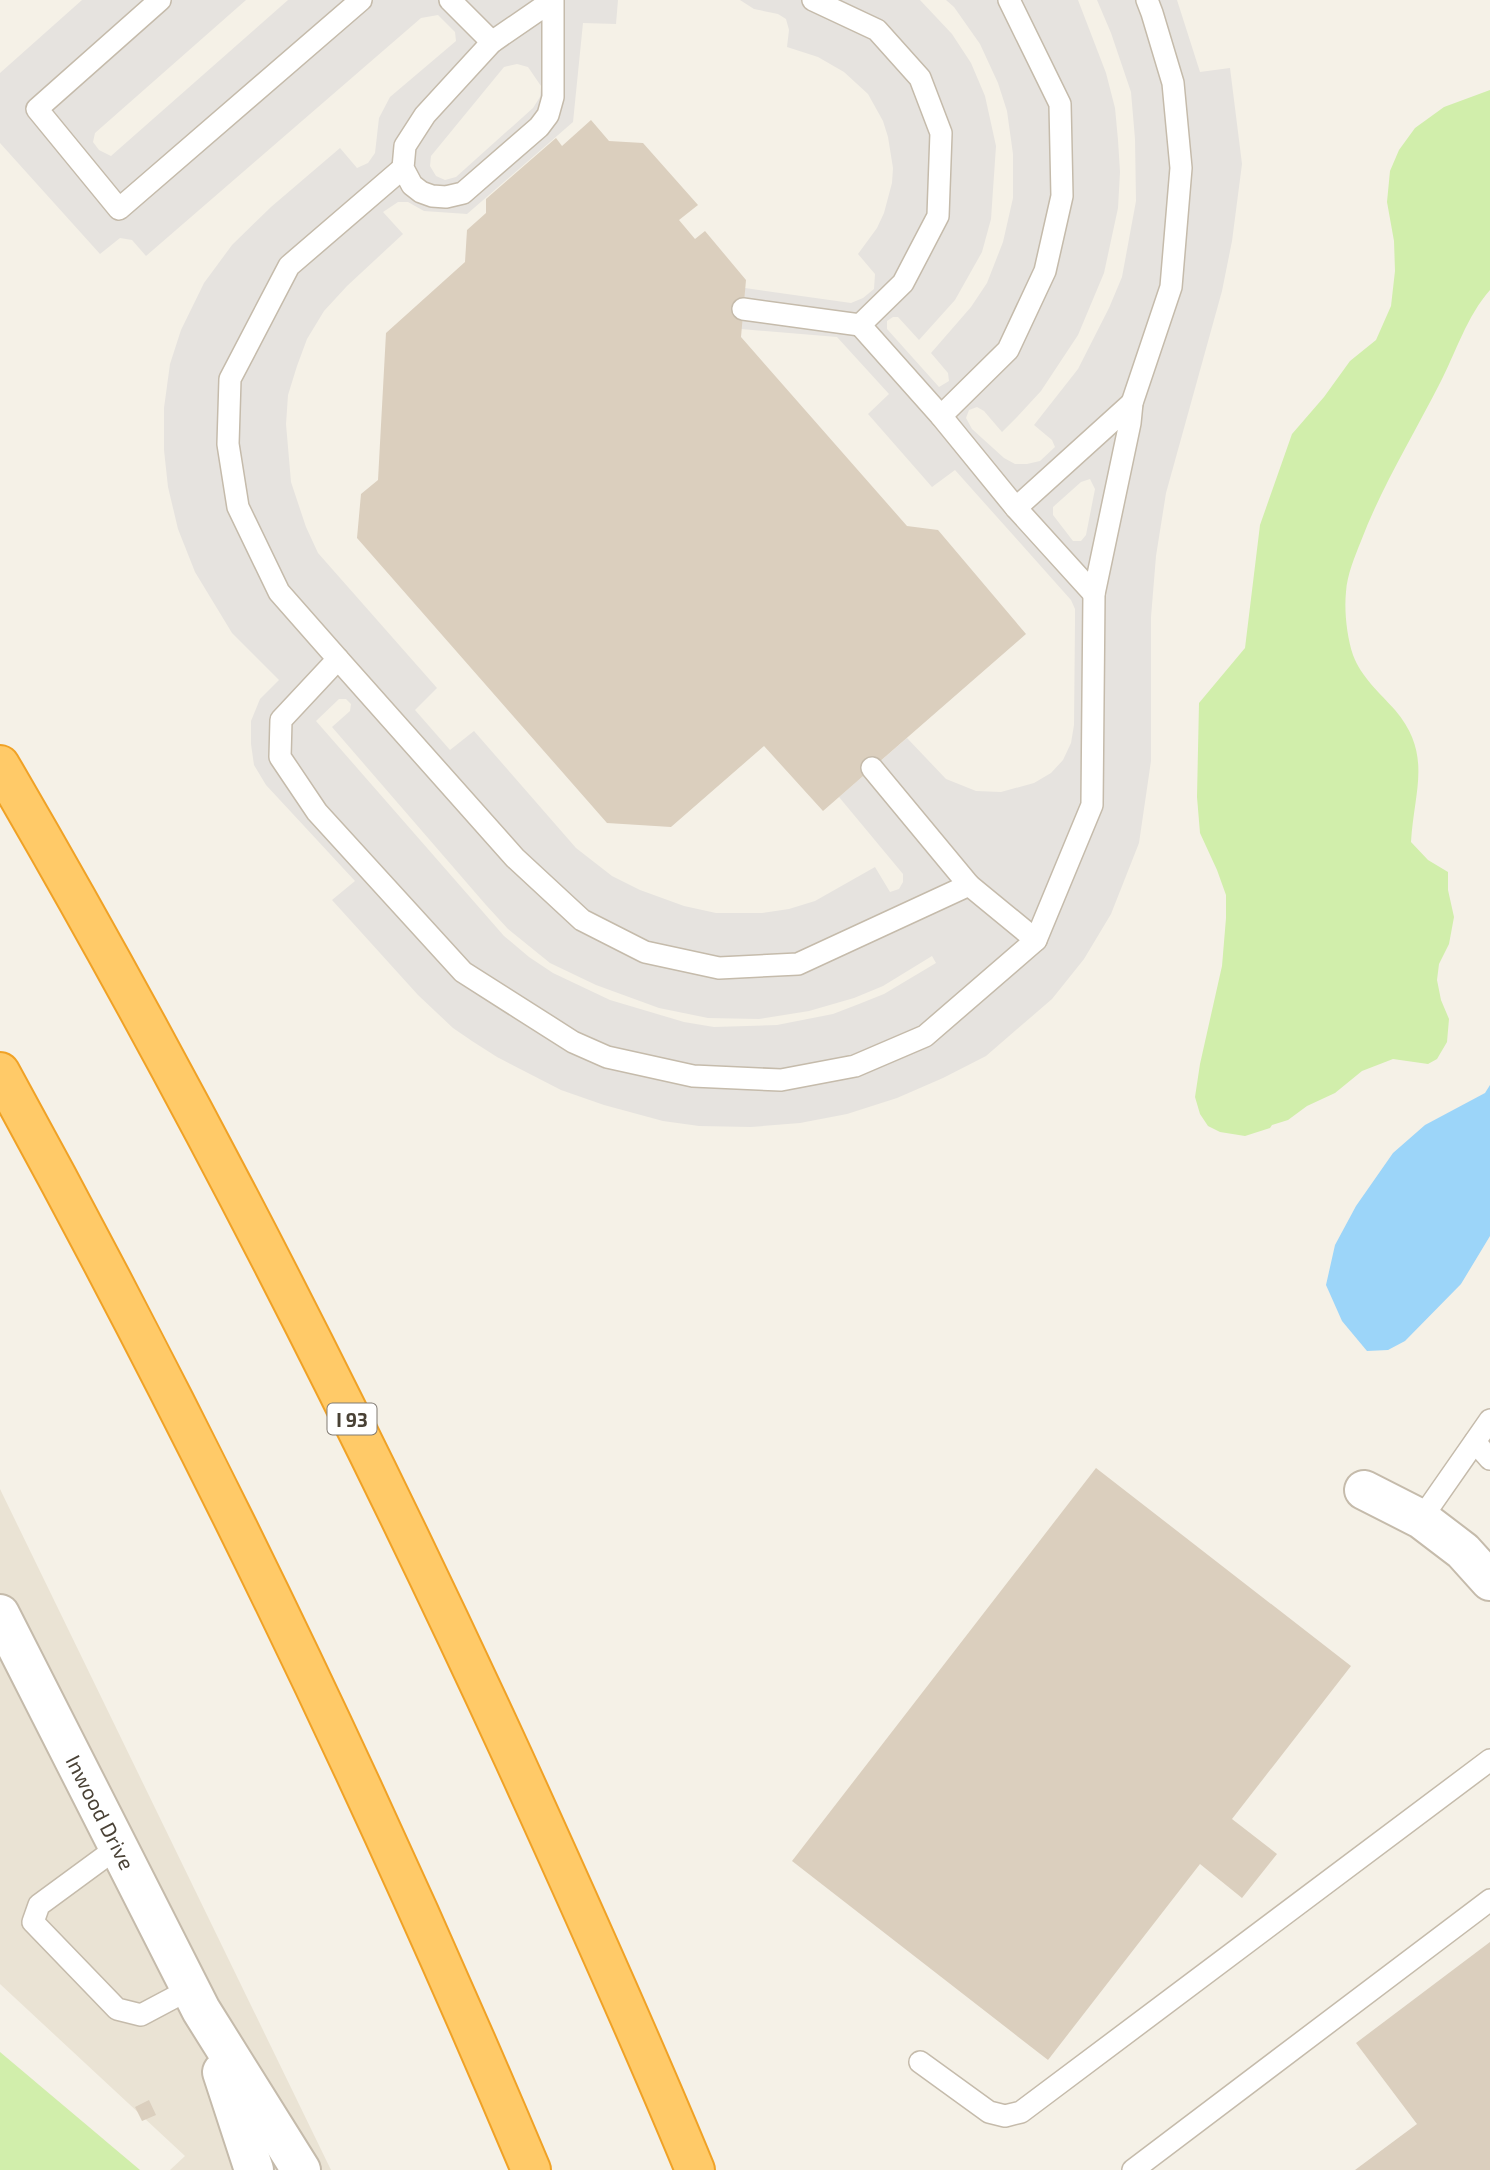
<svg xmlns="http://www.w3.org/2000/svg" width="1490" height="2170" font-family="'Exo 2',sans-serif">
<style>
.residential{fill:#eae3d4}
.green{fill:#d1eeab}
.parking{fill:#e6e3df;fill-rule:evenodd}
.water{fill:#9cd5f9}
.building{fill:#dbcfbe}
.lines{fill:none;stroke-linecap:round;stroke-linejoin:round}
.service-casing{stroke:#c5bbab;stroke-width:24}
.minor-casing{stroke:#c5bbab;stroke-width:42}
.motorway-casing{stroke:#f0a226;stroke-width:42}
.service{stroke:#fff;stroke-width:21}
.minor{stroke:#fff;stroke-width:38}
.motorway{stroke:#ffca68;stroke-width:38}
.labels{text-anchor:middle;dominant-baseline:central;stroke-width:5;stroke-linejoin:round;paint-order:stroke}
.shield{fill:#fff;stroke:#807a72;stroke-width:2}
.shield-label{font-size:19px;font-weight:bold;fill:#494135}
.street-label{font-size:21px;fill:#494135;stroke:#fff}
</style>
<rect width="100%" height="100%" fill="#f5f1e7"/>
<path class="residential" d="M0 1489 331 2170H170L185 2156 0 1984Z"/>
<g class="green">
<path d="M1490 90V290C1467 316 1456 352 1440 383 1413 436 1382 486 1361 541 1355 556 1347 575 1346 592 1344 611 1347 637 1353 655 1361 677 1380 693 1395 710 1433 755 1414 790 1411 842L1428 860 1448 872V890L1454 917 1449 944 1439 964 1437 980 1441 1000 1449 1019 1447 1042 1437 1059 1428 1064 1393 1059 1362 1071 1335 1093 1307 1106 1288 1120 1272 1125 1270 1128 1245 1136 1220 1132 1208 1126 1200 1114 1195 1097 1200 1064 1222 966 1226 918V895L1217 870 1200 833 1197 797 1199 703 1245 648 1260 525 1292 434 1324 397 1350 361 1376 340 1391 306 1395 271 1394 241 1387 202 1390 171 1399 150 1415 128 1444 107Z"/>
<path d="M0 2052 140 2170H0Z"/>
</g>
<path class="parking" d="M82 0H246L95 133 93 142 99 150 111 156 288 0H618L616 24 583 23 573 122 467 214 424 211 408 202H398L383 212 403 234 347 286 324 311 307 339 297 366 288 395 286 424 291 482 306 527 318 553 437 688 415 710 450 750 474 731 576 848 612 876 640 890 684 906 716 913H762L789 909 815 901 875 867 890 892 899 889 903 882V874L839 797 907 738 946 779 976 791 1001 792 1034 783 1051 773 1063 760 1071 743 1074 725 1075 623V609L1071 600 955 470 932 487 868 414 889 394 837 337 741 329 745 288 851 303 863 298 874 289 875 274 858 254 877 228 884 213 892 183 893 168 888 137 883 121 868 94 844 72 818 57 787 47 789 30 786 19 778 14 754 9 740 0H920L952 34 971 63 985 96 996 146 991 219 982 252 955 300 919 340 898 317H893L887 321V329L939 387 949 381 948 373 931 353 971 307 987 283 1003 242 1013 198V154L1007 111 998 83 980 44 954 7 946 0H1078L1106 73 1115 108 1118 140 1120 172 1118 208 1104 273 1078 335 1041 391 1017 417 1002 432 984 411 977 407 969 410 966 418 972 429 1004 458 1015 464H1027L1040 461 1055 447 1052 440 1034 425 1078 369 1109 308 1122 277 1136 201 1135 139 1131 92 1111 33 1097 0H1177L1200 72 1230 68 1242 164 1232 241 1222 291 1166 493 1156 556 1151 617V761L1139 843 1111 914 1084 959 1052 999 986 1056 943 1078 897 1098 847 1114 800 1123 751 1127 699 1126 663 1121 604 1105 561 1090 497 1057 472 1041 453 1028 418 995 332 900 355 881 266 785 254 765 251 744V721L260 699 279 680 232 633 195 572 178 529 168 487 164 450V408L170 364 181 330 204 283 232 245 271 207 340 148 357 168 368 163 375 153 379 118 390 97 456 41 455 32 438 15 421 18 146 256 132 240 120 238 100 254 0 143V73ZM517 64 528 67 541 86 540 97 533 108 456 177 445 180 436 176 430 166 431 156 504 67ZM1090 479 1095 489 1086 535 1081 541H1073L1053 515V507L1081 482ZM339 699H346L351 704 350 711 332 727 486 905 508 929 550 963 596 985 659 1008 708 1018 759 1019 809 1011 854 998 883 986 932 956 936 963 884 994 859 1004 833 1014 777 1025 714 1027 684 1022 610 1000 553 973 529 957 504 936 316 721Z"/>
<path class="water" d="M1490 1085V1236L1461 1284 1405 1341 1388 1350 1367 1351 1342 1321 1326 1285 1335 1245 1356 1206 1393 1153 1425 1125 1485 1093Z"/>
<g class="building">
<path d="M591 120 609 141 643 143 698 205 679 220 695 239 705 231 746 280 741 337 907 526 938 530 1026 634 823 811 764 746 671 827 607 823 357 538 361 494 378 480 386 333 465 262 467 230 486 213V199L556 138 562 146Z"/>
<path d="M1096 1468 1351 1666 1232 1819 1277 1854 1242 1898 1200 1864 1048 2060 792 1861Z"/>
<path d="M1490 1942V2170H1355L1417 2124 1356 2043Z"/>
<path d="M149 2100 156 2115 142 2121 135 2107Z"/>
</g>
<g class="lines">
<g class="service-casing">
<g id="service">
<path d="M160 0 37 109 119 209 361 0"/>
<path d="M450 0 492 42"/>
<path d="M553 0V97L548 115 539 127 463 193 446 197 432 196 421 192 412 185 403 168 405 146 425 115 492 42Z"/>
<path d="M813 0 877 30 920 78 941 133 938 216 903 283 860 325 941 416"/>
<path d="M1009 0 1060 104 1062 196 1045 271 1008 350 941 416 1016 508 1094 594"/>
<path d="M403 168 289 266 230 379 228 444 238 507 279 592 338 659 281 720 280 757 317 812 463 972 573 1042 607 1057 693 1076 781 1080 855 1066 925 1036 1036 940 1092 805 1094 594 1130 423 1132 403 1171 287 1181 168 1173 83 1152 13 1147 0"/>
<path d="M743 309 860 325"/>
<path d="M1016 508 1132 403"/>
<path d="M338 659 515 858 582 920 645 952 719 968 798 964 969 885 1036 940"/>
<path d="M872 768 969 885"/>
<path d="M1475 1442 1490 1459"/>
<path d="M1421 1519 1490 1420"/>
<path d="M118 1847 39 1905 33 1922 117 2009 141 2015 190 1989"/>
<path d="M920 2062 989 2112 1005 2116 1021 2112 1490 1760"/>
<path d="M1133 2170 1490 1900"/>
</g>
</g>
<g class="minor-casing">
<g id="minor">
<path d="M1364 1490 1421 1519 1463 1551 1490 1581"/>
<path d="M0 1614 201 2010 301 2170"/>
<path d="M222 2072 254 2170"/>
</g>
</g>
<g class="motorway-casing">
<g id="motorway">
<path d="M0 765C188 1087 358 1420 514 1759 576 1895 638 2032 695 2170"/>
<path d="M0 1072C196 1428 373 1795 531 2170"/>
</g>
</g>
<use href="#service" class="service"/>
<use href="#minor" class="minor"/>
<use href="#motorway" class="motorway"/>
</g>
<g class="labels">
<rect class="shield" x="327.5" y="1403.5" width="49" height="31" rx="5"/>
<g class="shield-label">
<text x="352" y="1419">I 93</text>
</g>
<g class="street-label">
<text transform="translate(101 1812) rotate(63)">Inwood Drive</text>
</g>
</g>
</svg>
